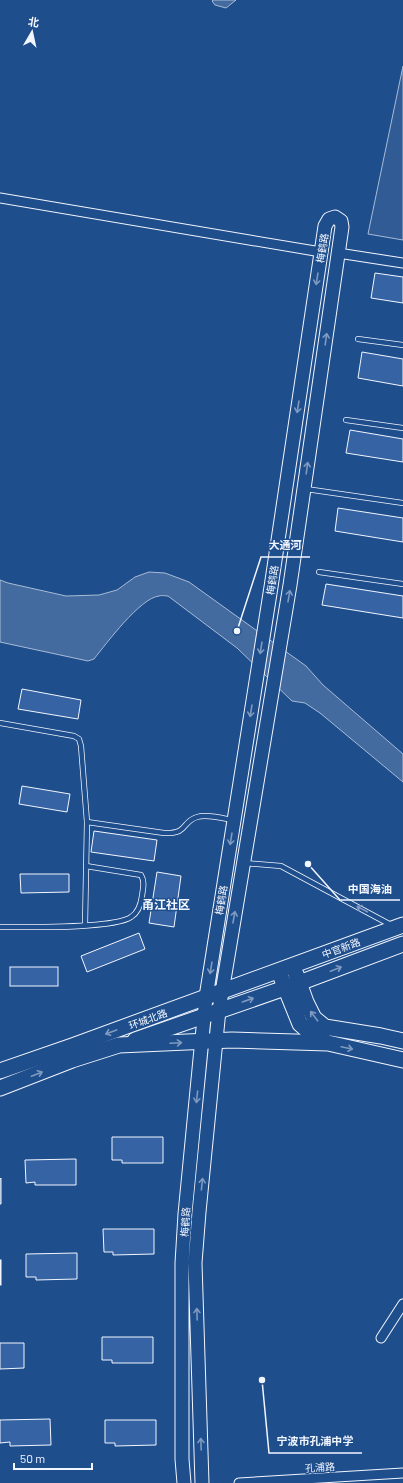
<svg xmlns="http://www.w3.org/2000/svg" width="403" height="1483" font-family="Barlow,'Noto Sans SC',sans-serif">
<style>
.built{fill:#305b95;stroke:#a8bbd7}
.water{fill:#446ba0;stroke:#a8bbd7}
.building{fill:#3563a3;stroke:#f2f6ff}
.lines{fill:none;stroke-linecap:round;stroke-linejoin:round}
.lane-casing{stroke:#f2f6ff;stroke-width:6}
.street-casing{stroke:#f2f6ff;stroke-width:11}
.secondary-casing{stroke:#f2f6ff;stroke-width:15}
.primary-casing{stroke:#f2f6ff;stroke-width:17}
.lane{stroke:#1f4e8c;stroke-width:4.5}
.street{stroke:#1f4e8c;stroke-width:9}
.secondary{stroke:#1f4e8c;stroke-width:13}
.primary{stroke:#1f4e8c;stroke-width:15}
.oneway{stroke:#7e9ac0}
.labels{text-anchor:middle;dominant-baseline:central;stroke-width:3;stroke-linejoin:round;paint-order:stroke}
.street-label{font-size:10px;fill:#f2f6ff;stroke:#1f4e8c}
.quarter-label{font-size:12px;font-weight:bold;fill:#f2f6ff;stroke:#1f4e8c}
.leader{fill:none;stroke:#f2f6ff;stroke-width:1.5}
.callout-dot{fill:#f2f6ff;stroke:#1f4e8c;stroke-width:1.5}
.callout-label{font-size:11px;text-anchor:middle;font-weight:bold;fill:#f2f6ff;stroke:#1f4e8c;stroke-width:3;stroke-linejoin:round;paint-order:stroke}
</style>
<rect width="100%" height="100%" fill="#1f4e8c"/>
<path class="built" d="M403 66V240L368 234Z"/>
<g class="water">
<path d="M213 0H236L226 8 215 5 212 1Z"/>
<path d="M149 572 165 573 189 582 306 666 323 685 403 754V782L320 713 305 703 292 701 237 648 168 596C165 596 162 595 159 596 140 598 106 644 94 659L88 661 0 642V580L8 583 66 596 99 595 117 590 135 577Z"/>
</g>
<g class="building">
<path d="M375 273 403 277V303L371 298Z"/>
<path d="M362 352 403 359V386L358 378Z"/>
<path d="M350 430 403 439V462L346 453Z"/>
<path d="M338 508 403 518V542L335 531Z"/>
<path d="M326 584 403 596V618L322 605Z"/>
<path d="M22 689 81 700 78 719 18 709Z"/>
<path d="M22 786 70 794 67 812 19 804Z"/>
<path d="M94 831 157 840 154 861 91 852Z"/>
<path d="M157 872 181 876 174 927 149 923Z"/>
<path d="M20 874H69V892L21 893Z"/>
<path d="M139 933 145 949 87 972 81 956Z"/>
<rect x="10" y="967" width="48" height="19"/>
<path d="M112 1137H163V1163H122V1160H112Z"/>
<path d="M76 1159V1185H35V1182L26 1183 25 1160Z"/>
<path d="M1 1178V1204H0V1179Z"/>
<path d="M103 1229H154V1254L113 1255V1252H104Z"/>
<path d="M77 1253V1279L36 1280V1277H26V1254Z"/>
<rect x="0" y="1260" width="1" height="25"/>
<path d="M102 1337H153V1363H112V1360H102Z"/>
<path d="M0 1343H24V1368L0 1369Z"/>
<path d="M50 1419 51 1445 10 1446V1442L0 1443V1420Z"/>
<path d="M105 1420H156V1445L115 1446V1443H105Z"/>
</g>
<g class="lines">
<g class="lane-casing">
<g id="lane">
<path d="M358 339 403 345"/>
<path d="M346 420 403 428"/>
<path d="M306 489 403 503"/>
<path d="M319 572 403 584"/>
<path d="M0 723 74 736 79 739 81 746 87 822 85 925"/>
<path d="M87 822 164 833C189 834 181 822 197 817 207 814 222 818 232 820"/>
<path d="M244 863 281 866 391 925"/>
<path d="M0 927C25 927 114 929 131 917 138 913 141 903 142 896 143 888 145 882 141 875L86 866"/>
</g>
</g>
<g class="street-casing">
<g id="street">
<path d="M0 198 321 252"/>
<path d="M338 253 403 263"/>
<path d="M381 1338 403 1304"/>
<path d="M239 1483 403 1473"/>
</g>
</g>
<g class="secondary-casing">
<path id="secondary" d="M184 1483 182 1459V1263L185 1214 206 997 271 587 325 226 329 219 335 217 341 221 342 227 290 585 219 1010 199 1212 195 1263 202 1483"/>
</g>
<g class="primary-casing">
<g id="primary">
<path d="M296 974 306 1002 314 1018 325 1027 381 1036 403 1041"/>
<path d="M281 977 300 1024 310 1033 326 1042"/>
<path d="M135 1040 299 983 403 944"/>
<path d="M0 1071 72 1046 403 925"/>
<path d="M0 1088 72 1060 119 1045 232 1040 328 1043 403 1060"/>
</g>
</g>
<use href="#lane" class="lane"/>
<use href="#street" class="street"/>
<use href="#secondary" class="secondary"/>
<use href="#primary" class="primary"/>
</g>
<defs><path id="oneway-shaft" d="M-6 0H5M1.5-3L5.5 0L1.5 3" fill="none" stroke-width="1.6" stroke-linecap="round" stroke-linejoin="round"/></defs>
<g class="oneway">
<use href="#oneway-shaft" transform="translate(317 279) rotate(99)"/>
<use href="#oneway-shaft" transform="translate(326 339) rotate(-82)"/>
<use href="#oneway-shaft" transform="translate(298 407) rotate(99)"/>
<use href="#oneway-shaft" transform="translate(307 468) rotate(-82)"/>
<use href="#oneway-shaft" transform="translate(289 596) rotate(-80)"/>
<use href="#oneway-shaft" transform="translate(261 648) rotate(99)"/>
<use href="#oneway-shaft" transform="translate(251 711) rotate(99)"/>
<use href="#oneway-shaft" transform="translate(231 839) rotate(99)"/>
<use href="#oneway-shaft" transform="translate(362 909) rotate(-152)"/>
<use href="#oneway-shaft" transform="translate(234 917) rotate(-80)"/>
<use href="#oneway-shaft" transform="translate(211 968) rotate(99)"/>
<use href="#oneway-shaft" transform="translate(336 969) rotate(-21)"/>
<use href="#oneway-shaft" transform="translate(248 1000) rotate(-19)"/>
<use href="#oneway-shaft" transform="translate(314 1016) rotate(-127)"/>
<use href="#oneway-shaft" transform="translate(111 1032) rotate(160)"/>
<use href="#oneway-shaft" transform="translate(176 1043) rotate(-3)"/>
<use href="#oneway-shaft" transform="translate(347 1048) rotate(12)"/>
<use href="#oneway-shaft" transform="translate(37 1074) rotate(-21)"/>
<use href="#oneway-shaft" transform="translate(197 1097) rotate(96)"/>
<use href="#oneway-shaft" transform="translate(202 1184) rotate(-84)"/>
<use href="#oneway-shaft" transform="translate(197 1314) rotate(-92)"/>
<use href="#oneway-shaft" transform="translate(201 1444) rotate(-92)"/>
</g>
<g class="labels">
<g class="street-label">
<text transform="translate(322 248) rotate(-81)">梅鹤路</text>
<text transform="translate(272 580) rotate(-81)">梅鹤路</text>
<text transform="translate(221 900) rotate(-81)">梅鹤路</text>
<text transform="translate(341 948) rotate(-20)">中官新路</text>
<text transform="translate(148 1019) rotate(-20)">环城北路</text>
<text transform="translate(185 1222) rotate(-86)">梅鹤路</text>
<text transform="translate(320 1467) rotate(-4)">孔浦路</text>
</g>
<g class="quarter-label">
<text x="166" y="904">甬江社区</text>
</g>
</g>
<path class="leader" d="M237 631L261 557H310M308 864L340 900H400M262 1380L269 1453H362"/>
<g class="callout-dot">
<circle cx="237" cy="631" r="4"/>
<circle cx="308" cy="864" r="4"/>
<circle cx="262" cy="1380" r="4"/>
</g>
<g class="callout-label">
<text x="285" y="549">大通河</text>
<text x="370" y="893">中国海油</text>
<text x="315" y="1445">宁波市孔浦中学</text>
</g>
<g transform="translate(32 32) rotate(9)" stroke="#1f4e8c" stroke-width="3" paint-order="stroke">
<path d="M0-3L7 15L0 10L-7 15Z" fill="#f2f6ff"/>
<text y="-6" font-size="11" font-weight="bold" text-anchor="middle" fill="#f2f6ff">北</text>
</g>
<path d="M14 1463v6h78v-6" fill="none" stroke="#f2f6ff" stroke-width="2"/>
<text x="20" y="1463" font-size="12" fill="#f2f6ff" stroke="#1f4e8c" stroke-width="3" paint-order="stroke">50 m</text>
</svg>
